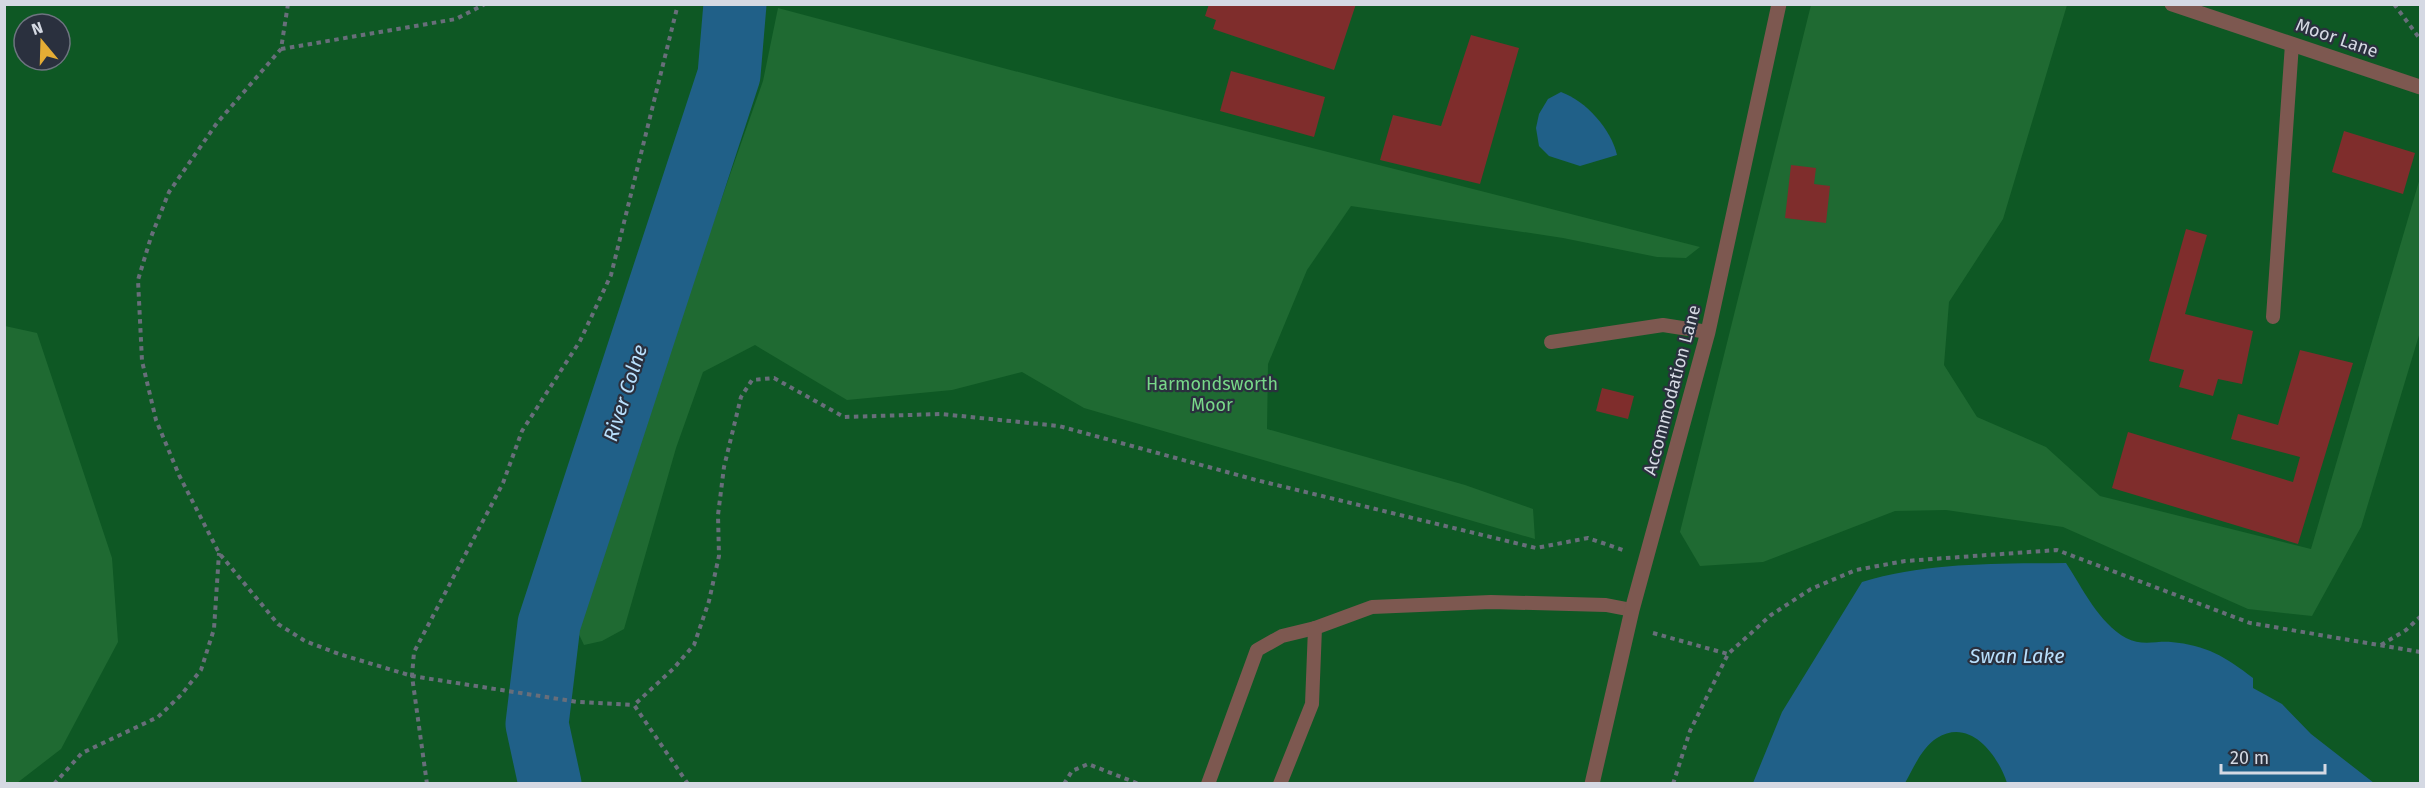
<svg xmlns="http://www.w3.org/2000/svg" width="2425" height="788" font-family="'Fira Sans',sans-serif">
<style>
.green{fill:#0e5824;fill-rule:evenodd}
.forest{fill:#1f6a32}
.water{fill:#206088}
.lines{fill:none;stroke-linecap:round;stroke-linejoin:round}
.river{stroke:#206088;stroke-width:63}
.building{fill:#7f2d2c}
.path{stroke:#686e7a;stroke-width:4;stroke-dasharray:4.5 4.5;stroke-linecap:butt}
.service{stroke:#7d5850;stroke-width:14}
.minor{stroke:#7d5850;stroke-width:15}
.labels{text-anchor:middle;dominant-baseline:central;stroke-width:4.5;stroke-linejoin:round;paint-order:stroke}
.street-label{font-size:18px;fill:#d5d9e3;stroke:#2a303e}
.park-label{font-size:18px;fill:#78d889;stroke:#2a303e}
.water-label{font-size:20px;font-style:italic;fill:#b9e0fd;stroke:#2a303e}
</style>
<rect width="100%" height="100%" fill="#2a303e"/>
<path class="green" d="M5 5H2420V783L5 784ZM24 24H60V60H24Z"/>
<g class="forest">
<path d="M1811 5H2067L2003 219 1949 302 1944 365 1977 417 2046 447 2100 496 2311 549 2420 178V332L2361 527 2312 616 2248 609 2063 527 1946 510 1895 511 1763 562 1700 566 1680 532Z"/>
<path d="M778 8 1116 98 1700 247 1686 258 1657 257 1563 238 1351 206 1307 270 1268 364 1267 429 1465 485 1533 509 1535 539 1084 408 1022 372 952 390 847 400 755 345 703 372 676 448 624 629 602 641 584 645 574 624 618 506 669 348 763 81Z"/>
<path d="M5 326 37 333 112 558 118 642 61 749 17 783H4Z"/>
</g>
<g class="water">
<path d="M1561 92C1586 101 1611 129 1617 155L1580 166 1549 156 1539 146 1536 128 1539 114 1548 99Z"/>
<path d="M2066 563C2083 589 2099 623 2126 638 2141 646 2155 641 2171 642 2206 645 2226 657 2253 678V688L2282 704 2311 734 2374 783H2007C1998 755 1970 717 1937 738 1922 747 1913 769 1905 783H1753L1782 712 1862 582C1928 562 1998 564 2066 563Z"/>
</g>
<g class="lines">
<path class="river" d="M550 784 537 724 549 624 729 75 735 4"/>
</g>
<g class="building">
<path d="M1209 4H1356L1334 70 1213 29 1216 20 1205 16Z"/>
<path d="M1471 35 1519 48 1480 184 1380 160 1393 115 1441 126Z"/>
<path d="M1231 71 1325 97 1314 137 1220 111Z"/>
<path d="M2344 131 2415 153 2403 194 2332 172Z"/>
<path d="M1791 165 1816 168 1814 184 1830 186 1826 223 1785 218Z"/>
<path d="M2186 229 2207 235 2185 314 2253 331 2242 384 2218 379 2213 396 2179 387 2184 370 2149 361Z"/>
<path d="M2300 350 2353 363 2298 544 2112 488 2128 432 2293 482 2300 457 2231 439 2238 414 2278 425Z"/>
<path d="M1602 388 1634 396 1628 419 1596 411Z"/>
</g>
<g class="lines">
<g class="path">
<path d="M288 4 281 49 217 123 169 192 151 237 138 280 142 361 156 420 179 475 219 553 278 624 305 641 339 654 412 676 578 702 634 705"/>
<path d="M2394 4 2420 39"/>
<path d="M281 49 456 19 485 4"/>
<path d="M1653 633 1728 654"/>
<path d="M2381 645 2406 630 2420 617"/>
<path d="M54 784 82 753 158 717 181 695 201 670 214 629 219 553"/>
<path d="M427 784 412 676 414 652 503 483 522 431 580 341 611 275 678 4"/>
<path d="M688 784 634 705 673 669 694 645 709 601 719 556 718 515 724 467 741 397 752 380 774 378 844 417 941 414 1059 426 1256 480 1536 548 1588 538 1623 550"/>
<path d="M1064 784 1072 771 1088 764 1139 784"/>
<path d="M1673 784 1690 731 1728 654 1771 615 1811 589 1856 570 1905 561 2057 550 2250 623 2420 652"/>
</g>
<g class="service">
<path d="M2273 317 2292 44"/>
<path d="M1551 342 1663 325 1708 332"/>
<path d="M1208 784 1257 650 1282 636 1315 628 1372 607 1491 602 1606 605 1632 610"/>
<path d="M1280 784 1312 704 1315 628"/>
</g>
<g class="minor">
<path d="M2172 4 2420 87"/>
<path d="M1592 784 1632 610 1708 332 1779 4"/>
</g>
</g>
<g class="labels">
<g class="street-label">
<text transform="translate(2337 38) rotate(19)">Moor Lane</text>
<text transform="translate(1672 390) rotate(-75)">Accommodation Lane</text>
</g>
<g class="park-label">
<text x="1212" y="384">Harmondsworth<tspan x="1212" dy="21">Moor</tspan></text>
</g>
<g class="water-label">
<text transform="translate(625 393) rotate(-72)">River Colne</text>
<text x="2017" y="656">Swan Lake</text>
</g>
</g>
<rect width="2425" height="788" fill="none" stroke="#d5d9e3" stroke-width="12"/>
<g transform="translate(42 42) rotate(341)"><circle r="28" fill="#2a303e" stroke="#6e7480" stroke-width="1.5"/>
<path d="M0-4.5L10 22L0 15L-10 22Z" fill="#e5ad35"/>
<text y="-9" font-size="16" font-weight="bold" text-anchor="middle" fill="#d5d9e3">N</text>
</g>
<path d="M2221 764v9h104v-9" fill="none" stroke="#d5d9e3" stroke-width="3"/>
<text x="2230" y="764" font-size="18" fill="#d5d9e3" stroke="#2a303e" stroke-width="4.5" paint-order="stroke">20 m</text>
</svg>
